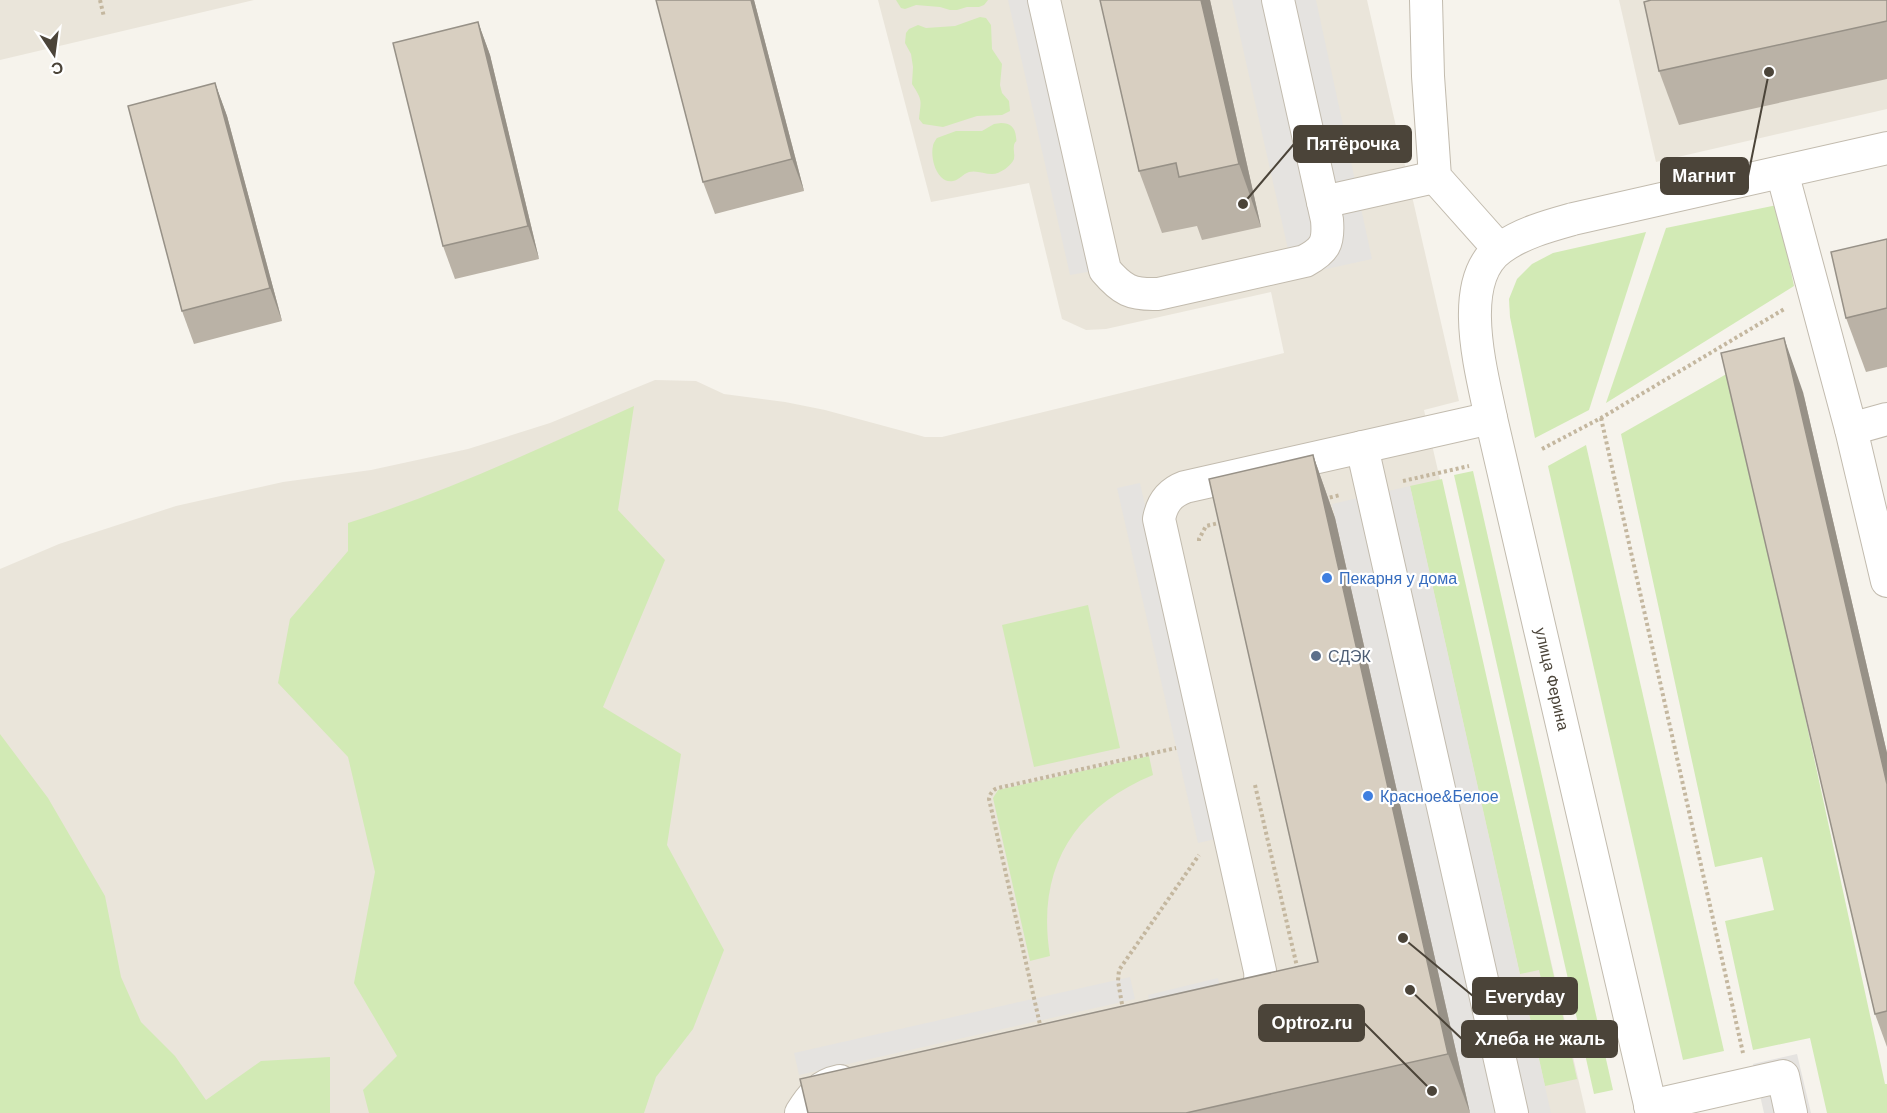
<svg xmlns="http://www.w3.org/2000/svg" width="1887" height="1113" font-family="Helvetica,sans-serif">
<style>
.residential{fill:#eae5da}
.green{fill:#d2eab5}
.parking{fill:#e5e3e0}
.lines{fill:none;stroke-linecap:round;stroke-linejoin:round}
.minor-casing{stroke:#c2bbae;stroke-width:34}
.path{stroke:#c4b79f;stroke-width:4;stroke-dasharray:3 3;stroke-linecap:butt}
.minor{stroke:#fff;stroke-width:32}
.wall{fill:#bab2a6}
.shaded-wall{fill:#979187}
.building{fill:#d8cfc1;stroke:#979187;stroke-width:1.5}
.shop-dot{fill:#3f7fe0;stroke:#fff;stroke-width:2}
.service-dot{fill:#5c6f8a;stroke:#fff;stroke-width:2}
.labels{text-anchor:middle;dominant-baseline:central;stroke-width:4.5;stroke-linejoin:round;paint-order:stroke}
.shop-label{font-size:16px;fill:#366cbe;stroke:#fff;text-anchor:start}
.service-label{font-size:16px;fill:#4e5e75;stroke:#fff;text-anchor:start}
.street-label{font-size:16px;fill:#4b4439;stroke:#fff}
.leader{fill:none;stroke:#4b4439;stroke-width:2}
.callout-dot{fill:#4b4439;stroke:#fff;stroke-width:2}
.callout{fill:#4b4439;stroke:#4b4439;stroke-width:2}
.callout-label{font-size:18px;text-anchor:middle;font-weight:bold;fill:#fff}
</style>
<rect width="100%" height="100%" fill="#f6f3ec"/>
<g class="residential">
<path d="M0 0H254L0 60Z"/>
<path d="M878 0H1367L1459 401 1424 410 1586 1113H0V569L59 544 176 506 283 482 371 470 468 449 550 423 655 380 696 381 724 394 785 402 825 410 925 437H942L1284 353 1271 292 1106 329 1086 330 1062 319 1029 183 931 202Z"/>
<path d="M1619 0H1887V109L1656 162Z"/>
</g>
<g class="green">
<path d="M896 0H988L984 5 979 7H967L957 10H950L940 7 916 5 905 9 901 8Z"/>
<path d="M980 17 986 18 991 25 992 49 1002 64 1000 85 1002 93 1009 101 1010 111 1002 115 977 116 943 127 923 124 919 119C921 100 923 101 912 84L913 67 911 54 905 43 906 33 909 29 918 25 926 28 955 26Z"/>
<path d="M1001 123C1010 123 1015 127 1016 137 1017 144 1016 139 1014 145 1013 150 1015 154 1014 159 1011 166 1000 174 992 174 984 174 977 170 969 172 963 174 959 180 953 181 937 184 930 158 933 146 933 144 936 139 937 138L956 131H982L994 124Z"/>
<path d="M1777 205 1794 286 1606 403 1666 228Z"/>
<path d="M1646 232 1589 410 1535 438 1510 317 1509 299 1517 279 1532 264 1553 253Z"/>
<path d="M1730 372 1885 1084H1887V1113H1827L1810 1038 1753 1050 1725 921 1774 910 1762 857 1715 867 1621 434Z"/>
<path d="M634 406 618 510 665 560 603 707 681 754 667 845 724 950 693 1029 656 1077 644 1113H369L363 1090 397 1056 354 983 375 872 348 757 278 683 290 619 348 551V523C447 492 540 448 634 406Z"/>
<path d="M1586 445 1724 1051 1683 1060 1548 466Z"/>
<path d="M1473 471 1613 1090 1594 1094 1454 475Z"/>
<path d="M1442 479 1577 1079 1545 1086 1529 1013 1548 1008 1539 970 1520 974 1410 486Z"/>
<path d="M1088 605 1120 748 1034 767 1002 625Z"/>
<path d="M0 734 48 798 105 896 121 977 141 1022 175 1056 206 1100 261 1061 330 1057V1113H0Z"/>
<path d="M1149 756 1153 775C1073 808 1036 869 1050 956L1030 961 993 798 998 790Z"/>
</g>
<g class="parking">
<path d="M1008 0H1032L1093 271 1070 275Z"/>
<path d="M1232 0H1316L1372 259 1294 276Z"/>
<path d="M1140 483 1220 838 1198 843 1117 488Z"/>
<path d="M1410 486 1551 1113H1469L1332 504Z"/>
<path d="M1130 977 1135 999 799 1075 794 1053Z"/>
<path d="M1218 978 1223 1000 1153 1016 1148 995Z"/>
<path d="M1797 1054 1811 1113H1764L1753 1064Z"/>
</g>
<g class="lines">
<g class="minor-casing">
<g id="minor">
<path d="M1044 0 1105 270C1122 290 1131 295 1158 294L1305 261C1325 250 1329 243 1327 220L1278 0"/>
<path d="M1426 0 1428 76 1435 177 1499 249"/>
<path d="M1782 172 1851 429 1887 581"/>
<path d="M1323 202 1435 177"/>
<path d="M1851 429 1887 419"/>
<path d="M1362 447 1512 1113"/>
<path d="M1237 1008C1254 1001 1262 989 1260 971L1159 519C1162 503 1169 493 1185 487L1491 418"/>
<path d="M1650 1106 1783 1076 1791 1113"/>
<path d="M801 1113C811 1097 820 1085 840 1081"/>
<path d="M1652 1113 1491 418C1482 373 1455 280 1501 248 1522 233 1548 226 1573 219L1887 148"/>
</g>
</g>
<g class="path">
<path d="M100 0 104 17"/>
<path d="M1601 418 1743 1053"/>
<path d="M1542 449 1601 418 1786 308"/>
<path d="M1403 481 1469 466"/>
<path d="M1324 499 1340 495"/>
<path d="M1199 541V539L1206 526 1223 522"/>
<path d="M1255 785 1298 971"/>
<path d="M1123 1010 1118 981 1119 970 1199 855"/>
<path d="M1041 1029 989 799C990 794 992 790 998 788L1176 748"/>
</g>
<use href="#minor" class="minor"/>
</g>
<g class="wall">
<path d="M656 0H754L804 191 715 214 703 182Z"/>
<path d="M1100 0H1210L1261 227 1202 240 1197 226 1162 233 1139 171Z"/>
<path d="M1887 0V79L1679 125 1659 71Z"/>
<path d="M478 22 490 55 539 259 455 279 443 246Z"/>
<path d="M215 83 227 116 282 321 194 344 182 311Z"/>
<path d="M1887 239V367L1866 372 1846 318Z"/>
<path d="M1803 392 1887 753V1047L1875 1014Z"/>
<path d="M1313 455 1335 518 1470 1113H808L1318 962Z"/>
</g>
<g class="shaded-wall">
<path d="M751 0H754L804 191 792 159Z"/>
<path d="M1201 0H1210L1261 227 1239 164Z"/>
<path d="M478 22 490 55 539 259 528 226Z"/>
<path d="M215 83 227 116 282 321 270 288Z"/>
<path d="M1784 338 1803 392 1887 753V784Z"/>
<path d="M1313 455 1335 518 1470 1113 1448 1054Z"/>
</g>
<g class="building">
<path d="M656 0H751L792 159 703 182Z"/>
<path d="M1100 0H1201L1239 164 1179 177 1176 163 1139 171Z"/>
<path d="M1651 0H1887V21L1659 71 1644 2Z"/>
<path d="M478 22 528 226 443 246 393 43Z"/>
<path d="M215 83 270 288 182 311 128 106Z"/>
<path d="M1887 239V308L1846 318 1831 252Z"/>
<path d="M1784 338 1887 784V1011L1875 1014 1721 353Z"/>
<path d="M1313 455 1448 1054 1186 1113H808L800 1079 1318 962 1209 479Z"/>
</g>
<g class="shop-dot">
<circle cx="1327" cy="578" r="6"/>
<circle cx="1368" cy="796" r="6"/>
</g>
<circle class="service-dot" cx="1316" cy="656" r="6"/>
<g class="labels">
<g class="shop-label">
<text x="1339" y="578">Пекарня у дома</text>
<text x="1380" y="796">Красное&amp;Белое</text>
</g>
<g class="service-label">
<text x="1328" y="656">СДЭК</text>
</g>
<g class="street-label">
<text transform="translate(1552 679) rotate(77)">улица Ферина</text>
</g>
</g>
<path class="leader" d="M1243 204L1294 144M1769 72L1748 176M1403 938L1473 996M1432 1091L1364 1023M1410 990L1462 1039"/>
<g class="callout-dot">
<circle cx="1243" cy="204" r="6"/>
<circle cx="1769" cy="72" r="6"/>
<circle cx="1403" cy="938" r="6"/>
<circle cx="1432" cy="1091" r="6"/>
<circle cx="1410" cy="990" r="6"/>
</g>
<g class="callout">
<rect x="1294" y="126" width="117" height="36" rx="6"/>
<rect x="1661" y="158" width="87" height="36" rx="6"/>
<rect x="1473" y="978" width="104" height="36" rx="6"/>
<rect x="1259" y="1005" width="105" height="36" rx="6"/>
<rect x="1462" y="1021" width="155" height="36" rx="6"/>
</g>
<g class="callout-label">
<text x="1353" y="150">Пятёрочка</text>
<text x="1704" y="182">Магнит</text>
<text x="1525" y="1003">Everyday</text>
<text x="1312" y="1029">Optroz.ru</text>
<text x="1540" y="1045">Хлеба не жаль</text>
</g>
<g transform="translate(54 54) rotate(167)" stroke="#ffffff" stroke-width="4.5" paint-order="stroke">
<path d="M0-4.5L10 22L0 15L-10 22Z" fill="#4b4439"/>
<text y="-9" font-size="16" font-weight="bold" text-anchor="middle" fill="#4b4439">С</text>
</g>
</svg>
